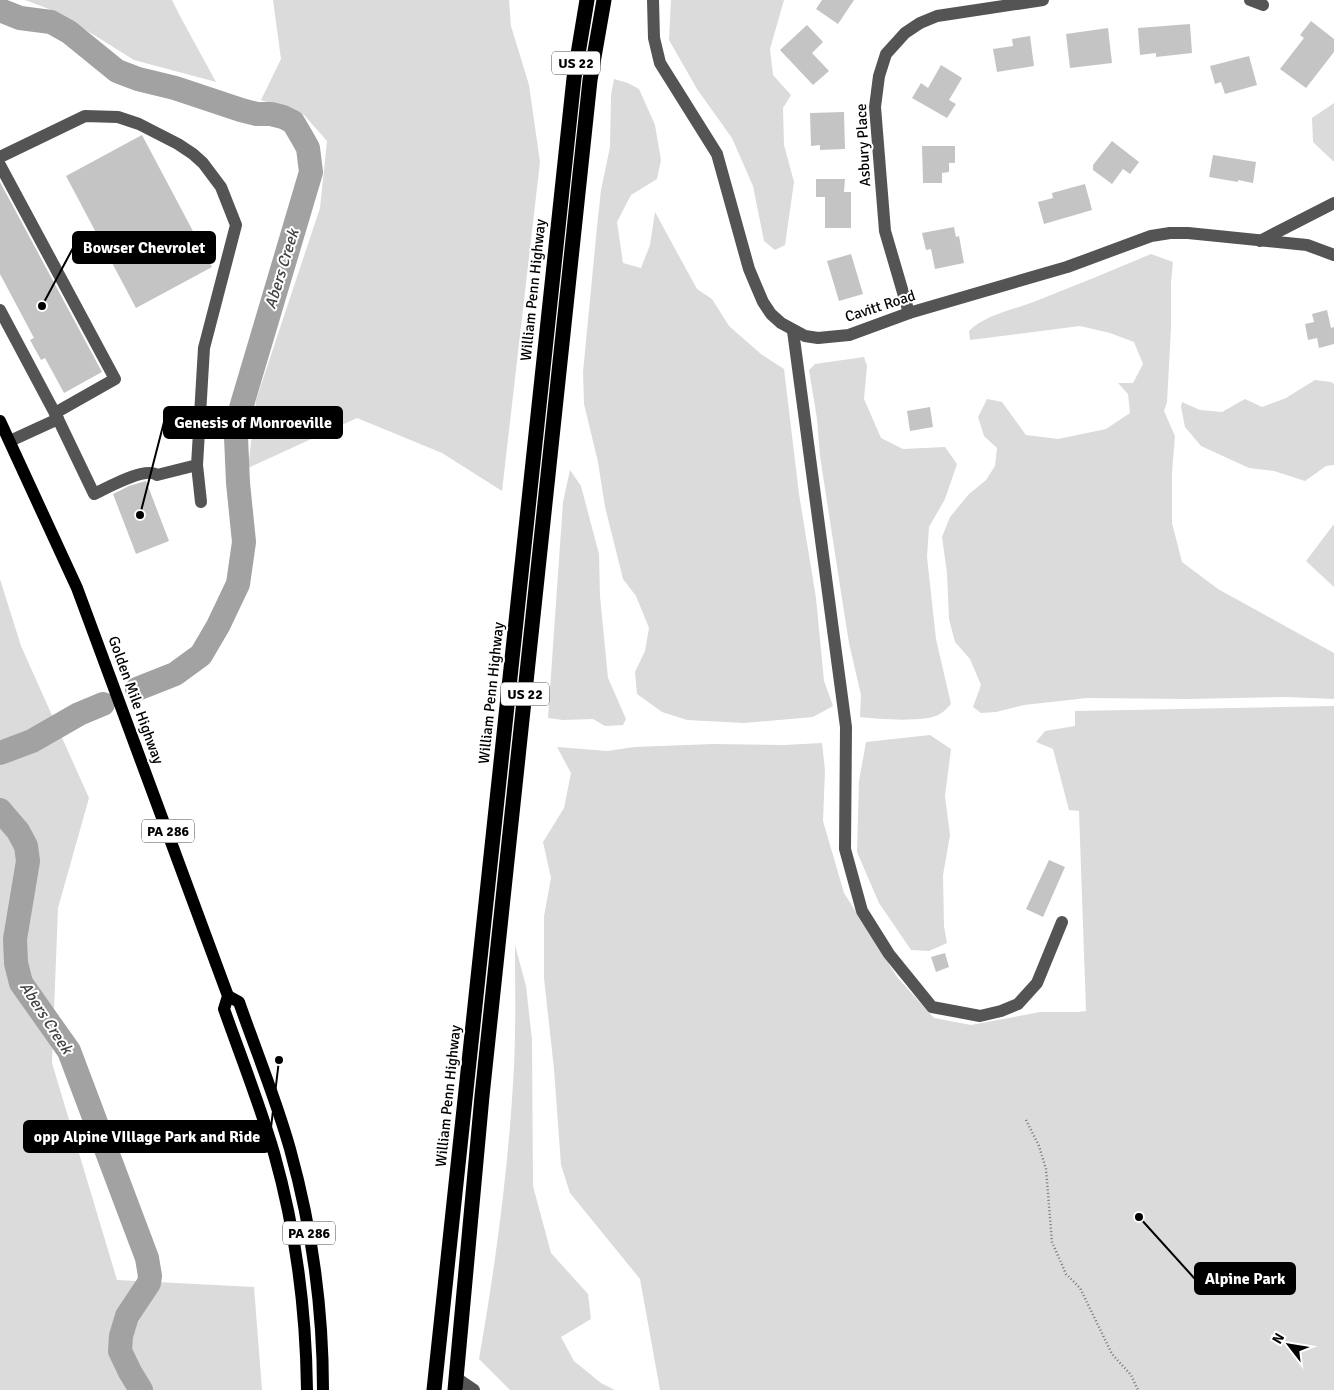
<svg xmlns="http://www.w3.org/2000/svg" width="1334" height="1390" font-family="Signika,sans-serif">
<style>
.green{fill:#dbdbdb}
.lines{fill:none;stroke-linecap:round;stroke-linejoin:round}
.river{stroke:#a2a2a2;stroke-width:24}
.building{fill:#c4c4c4}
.path{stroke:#767676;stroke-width:2.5;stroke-dasharray:1 2.5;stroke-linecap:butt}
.minor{stroke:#545454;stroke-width:12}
.major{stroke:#000;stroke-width:12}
.highway{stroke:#000;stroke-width:15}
.labels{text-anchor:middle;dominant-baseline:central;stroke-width:4;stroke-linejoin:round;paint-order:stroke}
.shield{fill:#fff;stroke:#4c4c4c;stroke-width:1}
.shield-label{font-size:14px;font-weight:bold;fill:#000}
.street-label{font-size:15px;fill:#000;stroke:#fff}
.water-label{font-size:16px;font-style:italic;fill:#434343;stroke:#fff}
.leader{fill:none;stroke:#000;stroke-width:2}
.callout-dot{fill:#000;stroke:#fff;stroke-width:2}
.callout{fill:#000;stroke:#000;stroke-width:2}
.callout-label{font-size:16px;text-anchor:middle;font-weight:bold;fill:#fff}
</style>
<rect width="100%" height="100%" fill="#fff"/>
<g class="green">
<path d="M25 0H172L181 18 216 82 134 60 57 12Z"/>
<path d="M273 0H509L511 26 529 85 540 162 502 491 442 453 357 418 248 468 256 400 320 208 327 141 304 115 261 100 281 59Z"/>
<path d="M671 0H784L770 49 773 75 791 95 783 108 784 145 794 182 785 245 775 250 764 241 753 186 732 138 697 89 669 40Z"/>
<path d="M614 79 628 83 639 89 655 125 661 160 657 179 631 195 617 222 623 263 641 268 650 245 655 212 697 289 712 299 729 326 761 354 784 369 799 494 816 598 824 681 833 706 813 717 744 723 687 720 662 712 637 694 635 672 645 651 649 628 636 596 623 579 605 507 598 462 584 404 583 372 597 227 601 190 610 147 611 95Z"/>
<path d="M1334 103V161H1333L1313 142 1312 118Z"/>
<path d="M1151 254 1173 262 1171 283V328L1167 402 1164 411 1175 436 1172 473V523L1182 562 1218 589 1334 653V699L1286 697 1188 699 1087 698 1024 705 996 712 981 713 973 707 981 685 970 659 955 642 949 619 947 573 942 537 950 517 969 494 986 480 995 466 997 448 984 436 978 417 987 399 1002 402 1026 435 1058 439 1106 429 1130 413 1128 394 1118 383H1133L1143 364 1134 342 1110 333 1080 326 970 340 969 331C986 314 1014 310 1036 301 1074 286 1113 270 1151 254Z"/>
<path d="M864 357 867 366 864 399 881 438 903 449 945 447 957 464 945 499 929 527 927 557 936 639 951 704C948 707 944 712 940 714 925 723 877 719 860 717L861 695 849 643 840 586 820 456 817 419 809 370 815 364Z"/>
<path d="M1315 380 1331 382 1334 384V465L1326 466 1305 481 1274 471 1249 468 1201 446 1185 427 1181 407 1182 402 1200 410 1222 412 1245 399 1262 407 1286 398Z"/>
<path d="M570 470 581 486 599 554 600 596 608 678 626 719 623 725 605 726 593 719 563 720 548 718 563 502Z"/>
<path d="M1334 524V587L1306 561Z"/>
<path d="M0 579 21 646 89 798 58 908 52 1063 117 1280 254 1287 262 1390H0Z"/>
<path d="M1334 706V1390H660L640 1279 570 1193 561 1165 554 1069 544 978V916L551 878 543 842 564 808 571 773 557 747 607 751 634 747 713 744 784 745 822 743 825 770 823 821 844 893 897 977 934 1018 971 1025 1040 1012H1078L1086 1011 1079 811 1069 810 1053 749 1036 742 1045 731 1075 726V711Z"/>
<path d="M930 735 951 749 945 796 950 835 943 875 944 926 947 943 929 951 911 950 879 903 857 852 859 781 866 742Z"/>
<path d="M515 945 526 986 532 1040 533 1186 551 1253 588 1294 591 1319 561 1337 574 1361 601 1383 615 1390H510L479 1359C496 1262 509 1165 514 1066 516 1026 515 985 515 945Z"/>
</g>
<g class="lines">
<g class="river">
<path d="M0 10 20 18 51 22 69 32 117 71 138 79 175 88 241 110 257 114H271L283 117 293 122 303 139 308 148 311 172 241 408 236 437 238 483 244 542 238 584 218 626 201 655 175 674 137 689"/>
<path d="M0 753 32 741 79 714 103 704"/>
<path d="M0 810 18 831 26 846 28 861 15 939 16 963 21 983 69 1051 147 1258 150 1276 149 1283 127 1316 121 1336 120 1351 130 1372 141 1390"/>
</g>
</g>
<g class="building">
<path d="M822 0H854L838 24 816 9Z"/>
<path d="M1311 21 1334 39V52L1306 88 1280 69 1304 38 1300 35Z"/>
<path d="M1190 24 1192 53 1156 57V53L1140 55 1138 28Z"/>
<path d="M807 25 823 42 812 53 829 71 813 85 780 50Z"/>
<path d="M1108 28 1112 63 1070 68 1066 34Z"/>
<path d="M1030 36 1034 66 997 72 993 49 1013 46 1012 39Z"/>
<path d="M1249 56 1257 85 1225 94 1221 82 1215 84 1210 66Z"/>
<path d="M941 65 962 78 949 100 956 104 947 118 912 98 921 83 928 88Z"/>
<path d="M844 112 845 149 820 150V145L811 146 810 113Z"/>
<path d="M142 135 212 267 136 308 66 176Z"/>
<path d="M1112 141 1139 162 1130 174 1123 169 1112 184 1093 170V165Z"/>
<path d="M922 146H955V163H949V172L942 173V183H923Z"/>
<path d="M1213 155 1256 162 1253 183 1238 180V182L1209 177Z"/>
<path d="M816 179H845L844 192H851V228H825V197H816Z"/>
<path d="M0 182 102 372 64 393 45 358 41 360 30 340 34 338 0 274Z"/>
<path d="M1085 184 1092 210 1044 224 1038 202 1053 198 1052 193Z"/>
<path d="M954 227 956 237 959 236 964 263 935 269 931 249 926 250 922 233Z"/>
<path d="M851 254 863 294 839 301 827 261Z"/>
<path d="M1327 310 1331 328 1334 327V344L1319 348 1317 338 1308 340 1305 324 1314 322 1312 314Z"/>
<path d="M930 407 933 427 910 431 907 411Z"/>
<path d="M146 481 169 541 136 554 113 494 129 486Z"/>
<path d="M1049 860 1065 867 1043 917 1026 909Z"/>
<path d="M945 953 949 967 936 972 931 957Z"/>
</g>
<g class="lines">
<path class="path" d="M1026 1120 1039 1146 1046 1169 1052 1242 1066 1274 1080 1288 1112 1354 1131 1375 1138 1390"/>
<g class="minor">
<path d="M653 0 654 38 660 63 717 154 749 269 757 288 763 302 771 314 781 323 805 336 818 338 849 335 909 313 1067 267 1151 236 1170 233H1188L1307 245 1334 255"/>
<path d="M1250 0 1263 5"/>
<path d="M0 157 85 116 118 117 139 124 178 144 193 154 203 163 221 187 236 225 204 348 197 465 157 475C145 466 107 488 94 494L58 419 10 441"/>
<path d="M0 165 115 379 55 413"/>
<path d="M1260 241 1334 203"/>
<path d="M0 310 58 419"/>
<path d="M909 313 885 231 875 107 879 76 886 54 905 33 920 23 937 16 1043 0"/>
<path d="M793 331 846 727 845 849 862 911 889 954 932 1007 980 1016 1001 1011 1018 1004 1037 983 1062 922"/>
<path d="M197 465 201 502"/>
<path d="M455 1377 474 1390"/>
</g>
<g class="major">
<path d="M0 421 77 588 228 996 224 1009C241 1057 260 1105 274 1153 296 1231 306 1309 307 1390"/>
<path d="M228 996 239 1002C256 1051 276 1099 290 1149 312 1228 323 1308 323 1390"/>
</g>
<g class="highway">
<path d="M434 1390 574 78 587 0"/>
<path d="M455 1390 482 1096 590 80 604 0"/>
</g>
</g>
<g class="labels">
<g class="shield">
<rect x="552" y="51.5" width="48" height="23" rx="4"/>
<rect x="501" y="682.5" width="48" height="23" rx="4"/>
<rect x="142" y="819.5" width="52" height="23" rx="4"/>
<rect x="283" y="1221.5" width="52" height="23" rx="4"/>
</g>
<g class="shield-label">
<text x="576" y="63">US 22</text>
<text x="525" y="694">US 22</text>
<text x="168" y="831">PA 286</text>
<text x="309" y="1233">PA 286</text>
</g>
<g class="street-label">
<text transform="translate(863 145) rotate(-93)">Asbury Place</text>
<text transform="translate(533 290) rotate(-84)">William Penn Highway</text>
<text transform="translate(880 306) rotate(-18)">Cavitt Road</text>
<text transform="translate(491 693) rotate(-84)">William Penn Highway</text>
<text transform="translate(136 700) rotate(70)">Golden Mile Highway</text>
<text transform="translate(448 1096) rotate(-84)">William Penn Highway</text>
</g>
<g class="water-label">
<text transform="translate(282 269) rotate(-73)">Abers Creek</text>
<text transform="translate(46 1018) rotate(57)">Abers Creek</text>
</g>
</g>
<path class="leader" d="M42 306L73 248M140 515L164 422M279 1060L270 1136M1139 1217L1195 1279"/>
<g class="callout-dot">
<circle cx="42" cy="306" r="5"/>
<circle cx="140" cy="515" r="5"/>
<circle cx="279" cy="1060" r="5"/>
<circle cx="1139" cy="1217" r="5"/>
</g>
<g class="callout">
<rect x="73" y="232" width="142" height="31" rx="5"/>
<rect x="164" y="407" width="178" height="31" rx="5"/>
<rect x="24" y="1121" width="246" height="31" rx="5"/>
<rect x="1195" y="1263" width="100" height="31" rx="5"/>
</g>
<g class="callout-label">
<text x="144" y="253">Bowser Chevrolet</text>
<text x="253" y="428">Genesis of Monroeville</text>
<text x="147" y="1142">opp Alpine VIllage Park and Ride</text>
<text x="1245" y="1284">Alpine Park</text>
</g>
<g transform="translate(1289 1345) rotate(301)" stroke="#ffffff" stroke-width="4" paint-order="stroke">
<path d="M0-4L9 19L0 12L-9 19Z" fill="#000000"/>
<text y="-8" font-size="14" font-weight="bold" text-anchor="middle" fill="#000000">N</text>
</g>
</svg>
